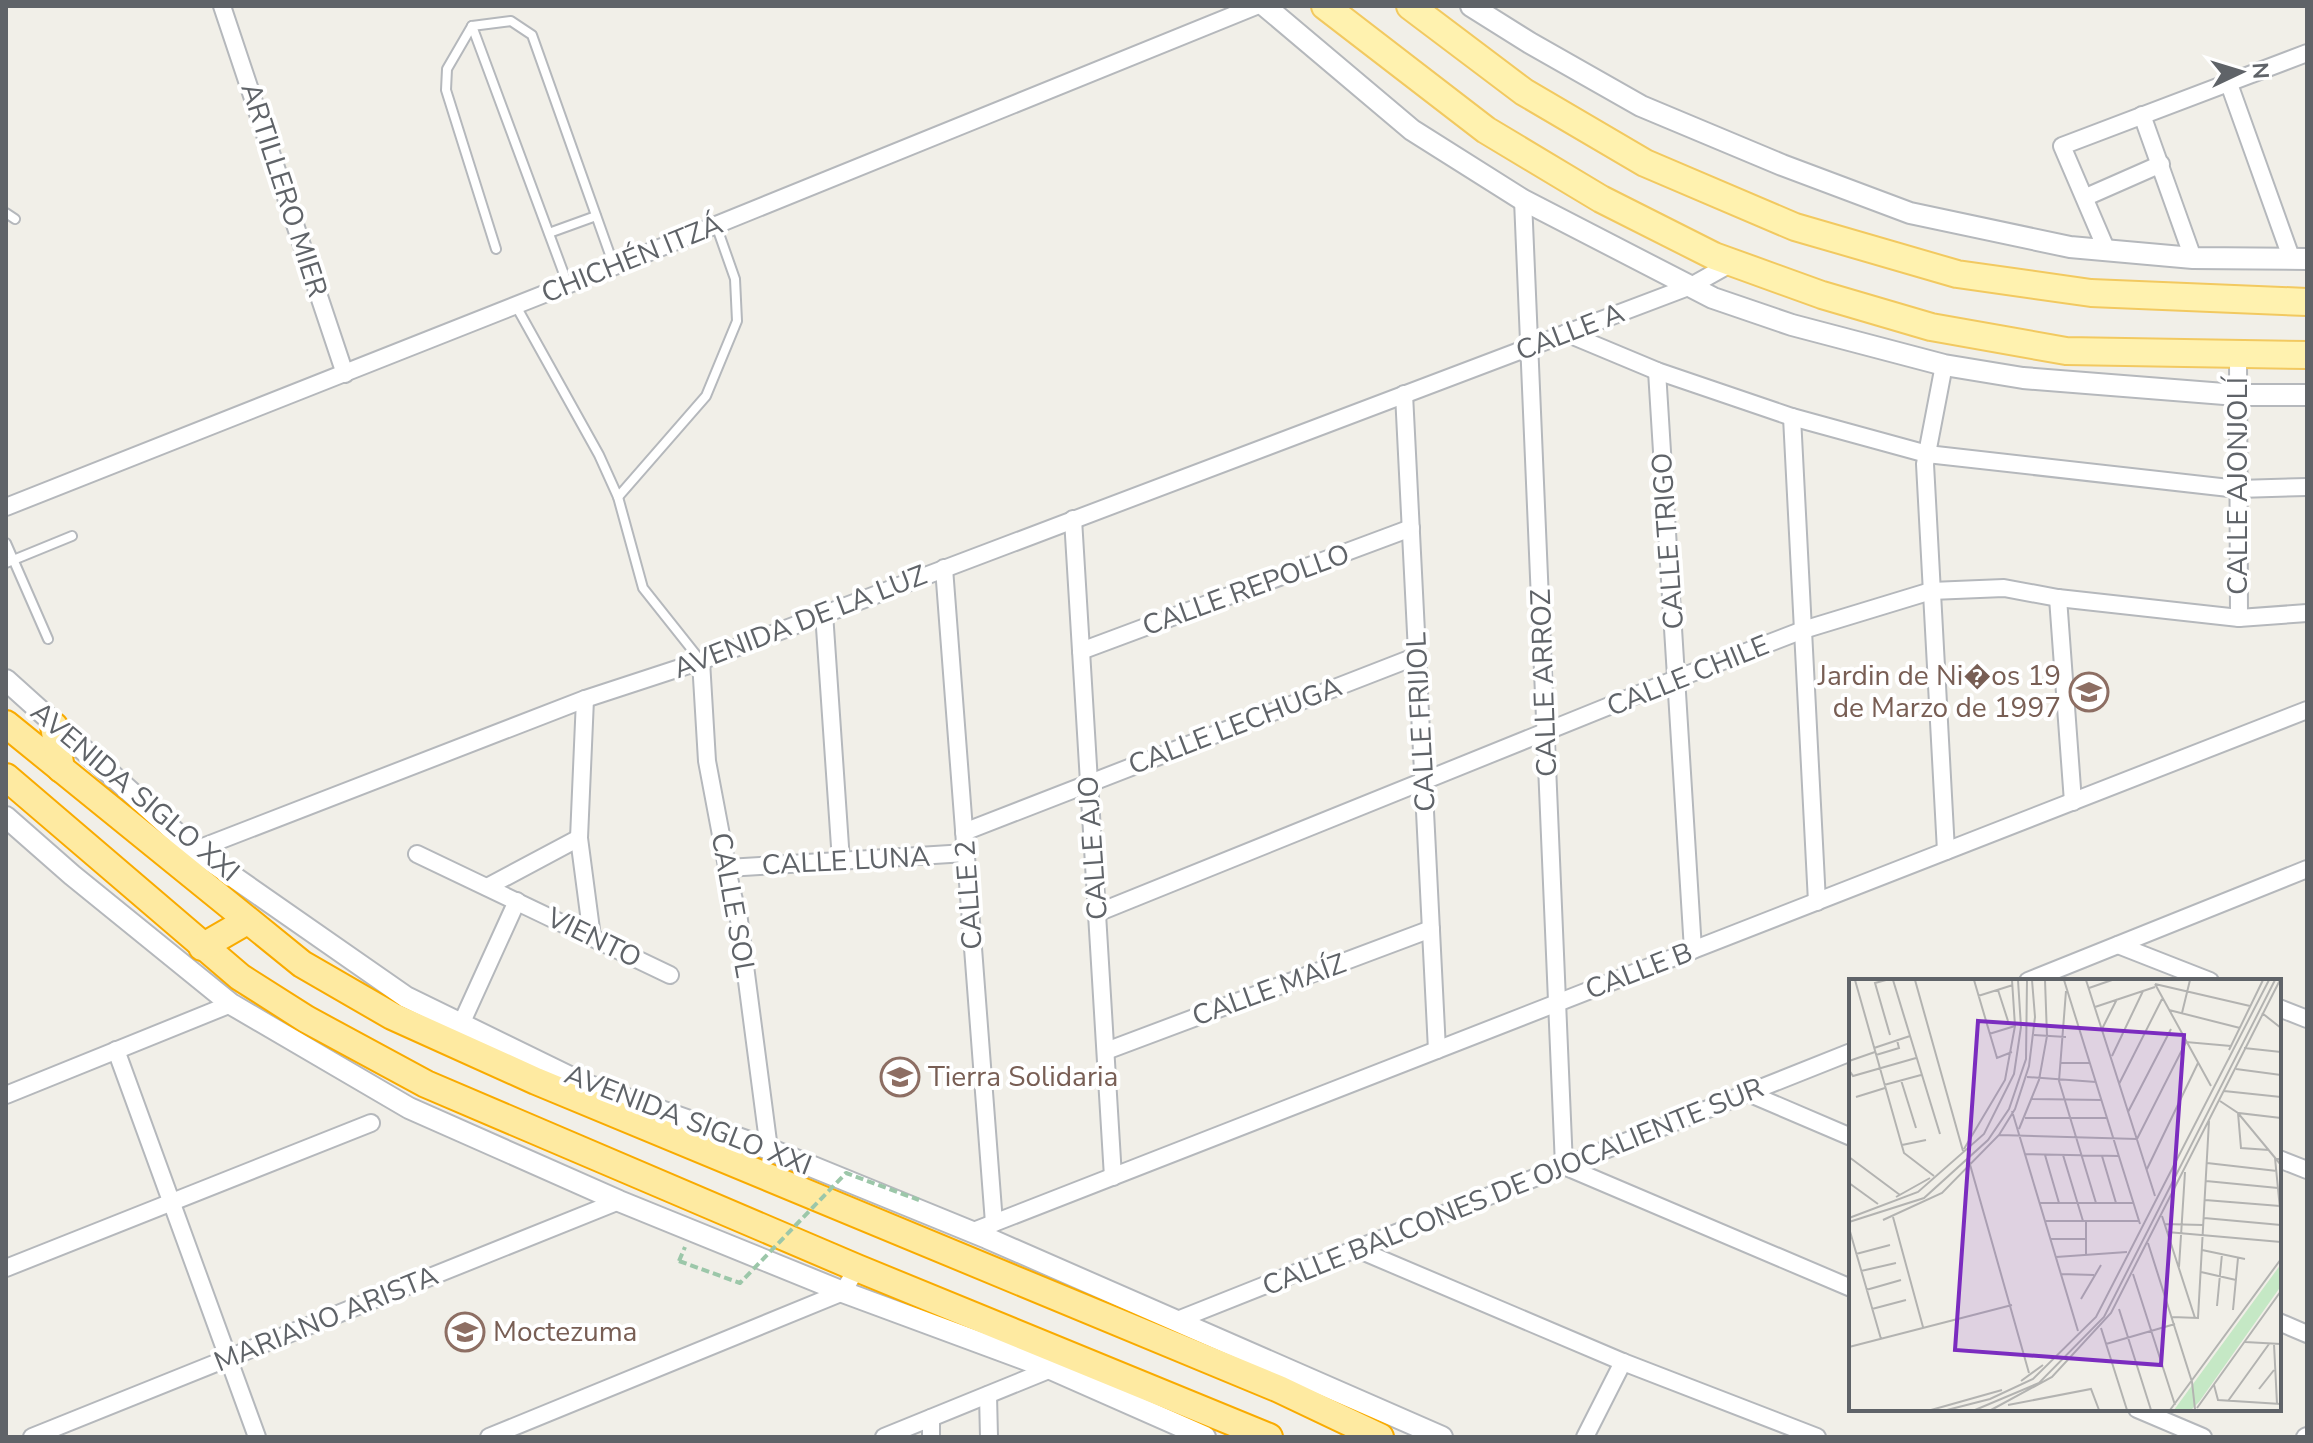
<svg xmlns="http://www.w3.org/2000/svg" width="2313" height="1443" font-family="'Nunito Sans',sans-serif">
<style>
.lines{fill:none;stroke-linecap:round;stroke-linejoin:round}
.service-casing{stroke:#b5b8bc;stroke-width:12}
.minor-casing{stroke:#b5b8bc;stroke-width:20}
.tertiary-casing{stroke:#b5b8bc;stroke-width:24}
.primary-casing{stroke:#f2c960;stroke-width:30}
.trunk-casing{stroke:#f9ab00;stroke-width:30}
.path{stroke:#9cc7a9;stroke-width:4;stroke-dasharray:8 4;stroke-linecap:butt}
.service{stroke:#fff;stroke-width:8}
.minor{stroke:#fff;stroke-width:16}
.tertiary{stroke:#fff;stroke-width:20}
.primary{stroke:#fff2af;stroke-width:26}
.trunk{stroke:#feeaa1;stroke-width:26}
.path-bridge{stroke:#9cc7a9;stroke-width:4;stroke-dasharray:8 4;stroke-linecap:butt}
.labels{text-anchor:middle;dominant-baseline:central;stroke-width:8;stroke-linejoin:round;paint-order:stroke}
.street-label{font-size:28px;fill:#5f6368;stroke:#fff}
.education-label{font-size:28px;fill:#785e54;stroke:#fff;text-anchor:start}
.inset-road{fill:none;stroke:#b3b3b1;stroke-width:2}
.view{fill:#7b2cbf;fill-opacity:0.15;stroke:#7b2cbf;stroke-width:4}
.inset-edge{fill:none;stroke:#5f6368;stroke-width:4}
</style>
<rect width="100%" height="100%" fill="#f1efe8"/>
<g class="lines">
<g class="service-casing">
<g id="service">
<path d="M472 26 447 69 446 90 496 249"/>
<path d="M6 213 15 219"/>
<path d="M549 233 596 216"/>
<path d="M568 285 472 26 511 21 532 35 614 266"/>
<path d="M516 306 599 455 618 497 643 588 701 661"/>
<path d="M618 497 706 396 737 321 735 279 716 225"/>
<path d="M6 543 48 639"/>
<path d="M6 563 72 536"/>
</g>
</g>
<g class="minor-casing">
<g id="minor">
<path d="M222 6 345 374"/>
<path d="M2228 81 2292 260"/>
<path d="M2142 115 2193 258"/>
<path d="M2086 197 2161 164"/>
<path d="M1523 200 1564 1166 1851 1288"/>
<path d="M2107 251 2062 146 2307 53"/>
<path d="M1566 333 1657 371 1792 417 1927 454 2238 489 2307 487"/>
<path d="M2238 355 2239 618"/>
<path d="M1944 365 1925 464 1946 851"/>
<path d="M1657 371 1693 950"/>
<path d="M1404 394 1437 1050"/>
<path d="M1792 417 1817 902"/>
<path d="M6 507 615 266 1256 6"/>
<path d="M1073 519 1113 1177"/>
<path d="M944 568 994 1223"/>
<path d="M2058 598 2073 802"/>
<path d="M824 613 841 861"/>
<path d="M1081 651 1411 528"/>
<path d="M701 661 707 761 731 888 739 920 769 1149"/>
<path d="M585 699 579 838 592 937"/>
<path d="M964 832 1417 656"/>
<path d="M195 850 585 699 701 661 1691 286 1732 263"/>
<path d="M417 854 670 975"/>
<path d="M727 868 966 853"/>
<path d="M487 887 579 838"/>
<path d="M1097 913 1676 679 1803 630 1931 591 2004 588 2058 598 2239 618 2307 613"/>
<path d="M2118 945 2210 981"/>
<path d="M2028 981 2307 869"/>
<path d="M2279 1008 2307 1019"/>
<path d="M462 1022 517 901"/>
<path d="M116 1050 257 1437"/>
<path d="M1106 1051 1431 929"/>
<path d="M1748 1093 1851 1137"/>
<path d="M6 1095 231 1004"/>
<path d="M2279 1159 2307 1170"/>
<path d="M971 1232 2307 710"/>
<path d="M1357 1249 1623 1362 1817 1437"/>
<path d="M6 1268 371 1123"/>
<path d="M1175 1321 1851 1052"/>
<path d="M2279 1322 2307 1334"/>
<path d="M988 1395 989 1437"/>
<path d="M2137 1409 2203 1437"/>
<path d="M931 1418V1437"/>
<path d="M32 1437 619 1201"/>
<path d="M489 1437 843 1292 857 1268"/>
<path d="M884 1437 1051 1369"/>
<path d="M1585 1437 1623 1362"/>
<path d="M2305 1437 2307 1436"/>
</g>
</g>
<g class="tertiary-casing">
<g id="tertiary">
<path d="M1265 6 1412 130 1523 200 1713 298 1792 325 1944 365 2023 378 2237 395H2307"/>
<path d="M1471 6 1530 43 1641 106 1782 165 1910 213 2070 247 2193 258 2307 259"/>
<path d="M6 680 195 850 406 997 584 1084 769 1149 987 1238 1442 1437"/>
<path d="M6 817 72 875 231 1004 409 1108 619 1201 843 1292 1051 1369 1205 1437"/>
</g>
</g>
<g class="primary-casing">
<g id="primary">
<path d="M1325 6 1486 130 1601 199 1714 256 1822 295 1931 327 2066 351 2307 355"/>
<path d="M1410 6 1524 92 1645 163 1795 227 1957 274 2091 293 2307 302"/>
</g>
</g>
<g class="trunk-casing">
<g id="trunk">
<path d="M6 724 302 964 392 1016 536 1081 1279 1389 1380 1437"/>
<path d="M54 726 61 769"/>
<path d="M6 777 240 977 306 1019 426 1084 857 1268 1269 1437"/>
<path d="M202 947 247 921"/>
</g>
</g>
<path class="path" d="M679 1261 685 1247"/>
<use href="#service" class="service"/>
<use href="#minor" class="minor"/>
<use href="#tertiary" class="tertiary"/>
<use href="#primary" class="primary"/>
<use href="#trunk" class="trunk"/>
<path class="path-bridge" d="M679 1261 740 1283 846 1173 919 1200"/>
</g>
<defs>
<g id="school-ring" transform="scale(2)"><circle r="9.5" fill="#fff" stroke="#8d6e63" stroke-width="1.5"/><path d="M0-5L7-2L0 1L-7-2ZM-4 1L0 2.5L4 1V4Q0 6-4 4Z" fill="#8d6e63"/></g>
</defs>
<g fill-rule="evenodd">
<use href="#school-ring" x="2089" y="692"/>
<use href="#school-ring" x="900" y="1077"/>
<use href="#school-ring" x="465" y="1332"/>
</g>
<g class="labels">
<g class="street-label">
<text transform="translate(284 190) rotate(72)">ARTILLERO MIER</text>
<text transform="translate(632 259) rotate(-22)">CHICHÉN ITZÁ</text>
<text transform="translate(1570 332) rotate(-21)">CALLE A</text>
<text transform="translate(2238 486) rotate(-90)">CALLE AJONJOLÍ</text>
<text transform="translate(1668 541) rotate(-94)">CALLE TRIGO</text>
<text transform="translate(1246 590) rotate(-20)">CALLE REPOLLO</text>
<text transform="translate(800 622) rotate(-21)">AVENIDA DE LA LUZ</text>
<text transform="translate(1688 676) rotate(-22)">CALLE CHILE</text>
<text transform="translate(1544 683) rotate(-92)">CALLE ARROZ</text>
<text transform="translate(1421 722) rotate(-93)">CALLE FRIJOL</text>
<text transform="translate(1235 726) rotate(-21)">CALLE LECHUGA</text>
<text transform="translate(135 792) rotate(40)">AVENIDA SIGLO XXI</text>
<text transform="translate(1093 848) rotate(-94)">CALLE AJO</text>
<text transform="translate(846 861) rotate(-3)">CALLE LUNA</text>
<text transform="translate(969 895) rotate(-94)">CALLE 2</text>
<text transform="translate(733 905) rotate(80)">CALLE SOL</text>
<text transform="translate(594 938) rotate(26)">VIENTO</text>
<text transform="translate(1639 971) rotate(-21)">CALLE B</text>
<text transform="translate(1269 990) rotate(-20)">CALLE MAÍZ</text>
<text transform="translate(688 1120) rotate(21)">AVENIDA SIGLO XXI</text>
<text transform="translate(1513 1187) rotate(-22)">CALLE BALCONES DE OJOCALIENTE SUR</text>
<text transform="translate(326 1319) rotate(-22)">MARIANO ARISTA</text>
</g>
<g class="education-label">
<text x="2061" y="676" text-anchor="end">Jardin de Ni�os 19<tspan x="2061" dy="32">de Marzo de 1997</tspan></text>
<text x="928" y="1077">Tierra Solidaria</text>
<text x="493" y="1332">Moctezuma</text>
</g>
</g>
<g transform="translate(1849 979)">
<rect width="432" height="432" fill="#f1efe8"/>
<path d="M432 285V307L350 423 342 431H325Z" fill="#c5e8c5"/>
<path class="inset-road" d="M6 1 55 174 85 197M37 1 26 4 41 56M44 1 91 155M66 1 114 172M125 1 148 79 163 73M215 1 291 245M237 1 306 217M306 5 362 107M306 5 401 27M240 9 263 1M149 11 159 42M217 12 210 102 247 224M129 17 164 6M246 28 306 8M320 31 391 49M333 34 341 1M413 34 432 49M253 50 268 20M140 55 166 47M185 56 217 58M25 69 61 57M395 69 432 73M380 71 414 1M27 76 50 69 48 61M263 77 294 12M0 82 26 73M212 84H241M387 90 432 96M0 91 4 97 67 79M178 98 247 103M52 101 67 149M270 105 313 20M35 106 72 96M375 112 432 118M7 118 36 109M183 120 253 121M371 122 389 134 432 186M163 132 229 352M279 133 322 50M176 139H257M170 150 190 101 198 57 196 1M150 156 288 160 337 63 382 67M53 166 77 161M115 170 156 101 166 47 163 1M420 171 392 169 389 134 432 139M176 175 270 177M196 176 210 224M214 176 234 242M253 177 267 224M0 178 51 216M432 180 426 179 432 240M120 182 180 394M358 184 428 192M298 190 349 84M357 202 429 209M0 204 29 225M47 218 81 199M356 221 431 227M191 224H285M313 237 346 339M44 238 74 348M0 239 69 213 135 155 165 95 172 48 169 1M355 239 432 246M34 241 93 214 150 156 166 130 180 87 186 38 183 1M197 242H290M0 243 75 219 139 161 160 130 177 80 178 1M315 245 354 246M0 249 32 360M318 253 432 263M202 260H237M299 264 343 403 346 430M353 271 396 280M7 275 41 266M237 276V242M207 278 278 273M330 288 336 193M12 292 47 284M352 293 387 301M212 295 245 296M284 295 326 426M17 311 52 301M232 320 252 286M368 327 373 275M23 330 57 321M270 330 302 431M384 331 389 279M323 338 349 339 360 142M252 349 278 431M396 363 432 365M257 365 326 345M425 365 428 425M0 368 163 326M172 402 194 386M365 406 369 421 432 425M410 410 425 391M379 422 420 365M159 426 242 410 250 431M348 429 432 312M82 431 153 411M98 431 141 420 184 400 247 338 420 1M126 431 190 404 255 338 426 1M142 431 203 398 262 334 431 1M321 431 432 280"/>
<path class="view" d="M129 42 335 56 312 386 106 371Z"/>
<rect width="432" height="432" class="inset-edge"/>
</g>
<rect width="2313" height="1443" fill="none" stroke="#5f6368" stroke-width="16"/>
<g transform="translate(2241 72) rotate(86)" stroke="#ffffff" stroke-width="6" paint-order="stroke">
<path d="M0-6L14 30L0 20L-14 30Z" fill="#5f6368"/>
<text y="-12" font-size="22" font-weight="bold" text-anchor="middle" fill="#5f6368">N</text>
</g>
</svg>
